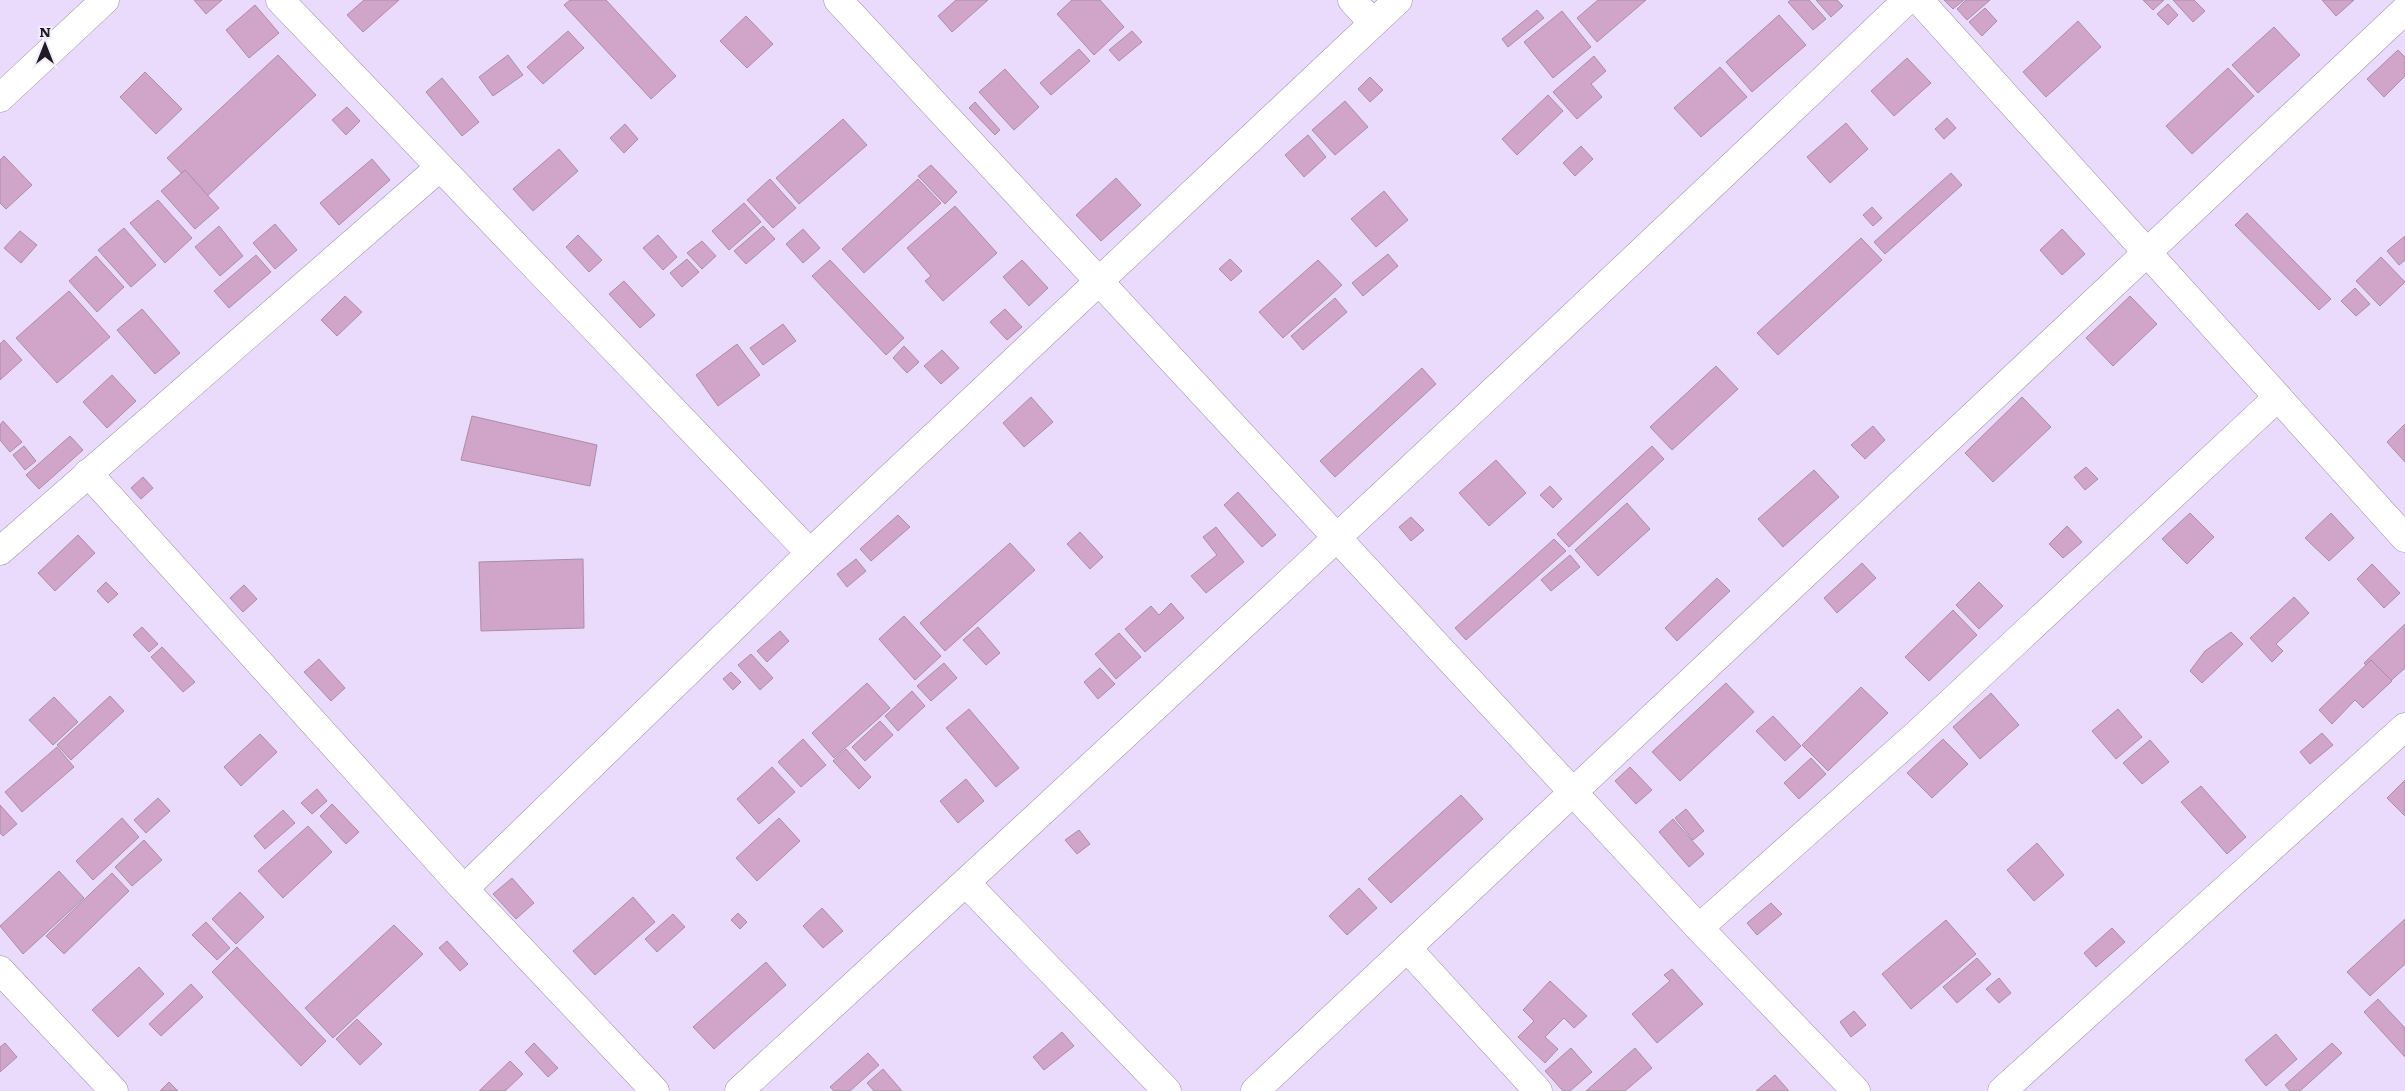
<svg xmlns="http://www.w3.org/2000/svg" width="2405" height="1091" font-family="Literata,serif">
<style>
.building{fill:#d1a4ca;stroke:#aa8ea5}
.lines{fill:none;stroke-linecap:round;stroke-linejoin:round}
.street-casing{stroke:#9d8ead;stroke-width:29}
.street{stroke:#fff;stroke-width:28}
</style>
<rect width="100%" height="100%" fill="#eadbfc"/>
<g class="building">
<path d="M194 0H222L206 14Z"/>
<path d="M364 0H399L363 32 347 15Z"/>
<path d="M570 0H606L676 76 651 99 564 5Z"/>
<path d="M956 0H988L952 32 938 16Z"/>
<path d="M1072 0H1100L1124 27 1094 55 1057 14Z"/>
<path d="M1598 0H1646L1597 42 1577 18Z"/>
<path d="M1791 0H1809L1826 19 1813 30 1788 2Z"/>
<path d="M1816 0H1837L1843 6 1831 17Z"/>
<path d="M1944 0H1964L1953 9Z"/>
<path d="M1966 0H1990L1967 20 1957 9Z"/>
<path d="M2143 0H2164L2153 10Z"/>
<path d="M2173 0H2194L2205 11 2193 22Z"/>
<path d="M2322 0H2354L2336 16Z"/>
<path d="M2168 4 2178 15 2168 25 2157 14Z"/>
<path d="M255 5 279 33 249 58 226 30Z"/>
<path d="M1985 8 1997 21 1982 36 1969 22Z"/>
<path d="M1537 10 1544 18 1508 47 1502 39Z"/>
<path d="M1562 11 1591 47 1553 78 1524 42Z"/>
<path d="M1779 15 1806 45 1752 92 1726 62Z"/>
<path d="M746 16 773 44 747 68 720 41Z"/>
<path d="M2078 21 2101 47 2046 97 2023 72Z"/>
<path d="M2274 27 2300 55 2258 93 2232 65Z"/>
<path d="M568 31 584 48 543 84 527 67Z"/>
<path d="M1132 31 1142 42 1119 61 1109 50Z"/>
<path d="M1079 49 1090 61 1051 95 1040 83Z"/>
<path d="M2398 50 2405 57V76L2384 97 2367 79Z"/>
<path d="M278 55 316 95 205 198 167 158Z"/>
<path d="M508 55 523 75 493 96 479 77Z"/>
<path d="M1594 56 1606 71 1591 84 1602 97 1577 119 1553 92Z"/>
<path d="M1907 58 1931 83 1894 116 1871 91Z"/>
<path d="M1720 67 1747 97 1701 137 1674 108Z"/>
<path d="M2228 68 2254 96 2192 154 2166 126Z"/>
<path d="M1005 69 1039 107 1014 130 979 92Z"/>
<path d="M145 72 182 109 156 134 120 97Z"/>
<path d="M1370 77 1383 90 1370 102 1358 89Z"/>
<path d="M442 78 479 122 462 136 426 92Z"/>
<path d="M1548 95 1563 111 1517 155 1502 139Z"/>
<path d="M1345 101 1368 127 1335 155 1312 130Z"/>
<path d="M975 102 1000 130 995 135 969 108Z"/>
<path d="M347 107 360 121 346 135 332 120Z"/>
<path d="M1947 118 1956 128 1944 139 1935 129Z"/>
<path d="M843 119 867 145 799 204 776 178Z"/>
<path d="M1846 123 1868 149 1830 183 1807 157Z"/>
<path d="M625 124 638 139 624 153 610 138Z"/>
<path d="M1308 135 1326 157 1304 177 1285 155Z"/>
<path d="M1581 146 1593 159 1575 176 1563 163Z"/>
<path d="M559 149 578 171 533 211 513 189Z"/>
<path d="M4 156 32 185 6 209 0 203V160Z"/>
<path d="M372 159 390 180 339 225 320 203Z"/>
<path d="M931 165 957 192 945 204 918 176Z"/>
<path d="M185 170 219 208 195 229 161 191Z"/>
<path d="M1951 173 1962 185 1885 254 1874 242Z"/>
<path d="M1116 178 1141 205 1101 241 1076 215Z"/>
<path d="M770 179 796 208 773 228 747 200Z"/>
<path d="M918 179 941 203 864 273 842 249Z"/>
<path d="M1384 191 1408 220 1376 247 1351 219Z"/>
<path d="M158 200 192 238 165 263 130 223Z"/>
<path d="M744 203 761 222 729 250 712 231Z"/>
<path d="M955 206 997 253 943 301 925 281 931 276 907 248Z"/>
<path d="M1872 207 1882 218 1873 226 1863 215Z"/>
<path d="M2247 213 2331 299 2319 310 2235 225Z"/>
<path d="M275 224 297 250 275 269 253 243Z"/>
<path d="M219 226 243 256 220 276 195 247Z"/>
<path d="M763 226 775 239 746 264 734 251Z"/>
<path d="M124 228 156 265 131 287 98 250Z"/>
<path d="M803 229 820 248 803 263 786 244Z"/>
<path d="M2062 229 2085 254 2062 275 2040 250Z"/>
<path d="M20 231 37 245 21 263 4 248Z"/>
<path d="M578 235 602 260 589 272 566 247Z"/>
<path d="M658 235 677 257 663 270 643 248Z"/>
<path d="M2405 236V260L2399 265 2387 251Z"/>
<path d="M1861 238 1882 260 1778 355 1757 333Z"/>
<path d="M702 241 716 256 702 269 687 253Z"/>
<path d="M1388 254 1398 266 1363 296 1352 283Z"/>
<path d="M256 255 271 272 229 308 214 291Z"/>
<path d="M96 256 124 287 97 312 69 281Z"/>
<path d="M2381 257 2405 282 2380 306 2356 281Z"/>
<path d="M687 259 699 272 682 287 670 273Z"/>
<path d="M1230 259 1242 271 1231 281 1219 269Z"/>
<path d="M830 260 904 338 886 355 812 276Z"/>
<path d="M1022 260 1048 288 1029 306 1003 277Z"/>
<path d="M1318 260 1342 285 1283 338 1259 312Z"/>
<path d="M624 281 655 315 640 328 609 294Z"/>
<path d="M2355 288 2370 304 2356 316 2341 301Z"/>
<path d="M69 291 110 337 57 383 16 338Z"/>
<path d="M345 296 362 312 337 336 321 320Z"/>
<path d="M2130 296 2157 324 2113 366 2086 338Z"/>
<path d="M1335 298 1347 312 1303 350 1291 336Z"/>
<path d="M142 309 180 353 155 374 117 330Z"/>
<path d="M1005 309 1022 327 1007 340 990 322Z"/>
<path d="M783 324 796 341 763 365 750 348Z"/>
<path d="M4 340 22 360 0 380V344Z"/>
<path d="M737 344 760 375 718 406 696 375Z"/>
<path d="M904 346 919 362 907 373 893 358Z"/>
<path d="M942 350 959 368 941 384 924 366Z"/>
<path d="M1716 366 1738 389 1672 450 1650 427Z"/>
<path d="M1422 368 1436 384 1335 477 1320 461Z"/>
<path d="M112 375 136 401 107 428 83 402Z"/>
<path d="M1031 397 1053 422 1024 447 1003 423Z"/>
<path d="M2022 397 2051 427 1993 482 1965 453Z"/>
<path d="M472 416 597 445 590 486 461 460Z"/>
<path d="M3 421 22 442 10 452 0 440V425Z"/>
<path d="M2405 424V462L2387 442Z"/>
<path d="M1873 426 1885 440 1865 459 1851 445Z"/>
<path d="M70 436 83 450 39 489 26 475Z"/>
<path d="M24 446 36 461 25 470 13 455Z"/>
<path d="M1652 446 1664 459 1569 547 1557 534Z"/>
<path d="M1496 460 1526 493 1489 526 1459 493Z"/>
<path d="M2086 467 2098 479 2085 490 2074 477Z"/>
<path d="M1814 470 1839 497 1783 547 1758 519Z"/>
<path d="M143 477 153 488 141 499 131 488Z"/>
<path d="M1550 486 1562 499 1553 508 1540 495Z"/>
<path d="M1238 492 1276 535 1262 547 1224 505Z"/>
<path d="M1627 503 1650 529 1598 576 1575 550Z"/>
<path d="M2190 513 2214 537 2187 564 2162 539Z"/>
<path d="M2331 513 2354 538 2329 561 2305 538Z"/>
<path d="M898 515 910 527 871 561 860 549Z"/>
<path d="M1411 517 1424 530 1411 541 1399 527Z"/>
<path d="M2067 526 2082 542 2063 558 2049 544Z"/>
<path d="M1216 527 1244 562 1206 593 1191 576 1217 555 1203 537Z"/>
<path d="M1080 532 1103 557 1090 569 1067 544Z"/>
<path d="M78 535 95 553 55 591 38 573Z"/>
<path d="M1554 539 1566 551 1466 640 1455 628Z"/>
<path d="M1010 543 1035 570 945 651 920 623Z"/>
<path d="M1570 555 1580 567 1551 591 1541 580Z"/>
<path d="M583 559 584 628 481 631 479 562Z"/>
<path d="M856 559 866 571 847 587 837 574Z"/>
<path d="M1862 563 1876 578 1837 613 1824 598Z"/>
<path d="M2372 564 2400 593 2384 608 2357 579Z"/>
<path d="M1717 578 1730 591 1677 641 1665 628Z"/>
<path d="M106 582 118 594 108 603 97 591Z"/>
<path d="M1979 582 2003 606 1979 629 1956 605Z"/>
<path d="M244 585 257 599 243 612 230 598Z"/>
<path d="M2294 597 2309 613 2276 644 2283 651 2272 662 2250 638Z"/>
<path d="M1171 603 1184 618 1145 652 1125 629 1151 606 1159 615Z"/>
<path d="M1953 610 1977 635 1929 681 1905 657Z"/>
<path d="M904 616 941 656 915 680 879 639Z"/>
<path d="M2405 624V668L2386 685 2364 663Z"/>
<path d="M142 627 158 644 149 652 133 635Z"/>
<path d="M978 627 1000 653 986 665 963 640Z"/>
<path d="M780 631 789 641 767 662 757 651Z"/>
<path d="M2231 632 2243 644 2202 683 2190 671 2205 651Z"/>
<path d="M1119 633 1141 657 1116 679 1095 654Z"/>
<path d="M162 647 195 682 183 692 151 657Z"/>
<path d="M751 654 773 678 760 690 738 665Z"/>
<path d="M319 659 345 688 331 701 304 672Z"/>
<path d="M2371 660 2392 681 2363 708 2355 700 2332 724 2319 710Z"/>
<path d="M944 663 957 678 931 701 917 686Z"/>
<path d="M1100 668 1115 684 1098 699 1084 682Z"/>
<path d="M731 672 741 682 733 690 723 679Z"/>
<path d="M867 683 890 708 834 758 812 733Z"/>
<path d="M1726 683 1754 712 1680 781 1652 752Z"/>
<path d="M1861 687 1888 713 1828 771 1802 745Z"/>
<path d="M912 691 925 706 898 731 885 716Z"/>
<path d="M1991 693 2019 725 1980 759 1953 727Z"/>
<path d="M110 696 124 711 71 760 57 745Z"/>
<path d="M54 697 78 722 53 745 29 720Z"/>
<path d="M969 709 1019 768 996 787 946 728Z"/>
<path d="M2118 709 2142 737 2116 759 2092 731Z"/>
<path d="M1773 716 1801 746 1785 761 1756 731Z"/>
<path d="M880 721 893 735 865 761 852 747Z"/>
<path d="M2322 733 2333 745 2310 764 2300 752Z"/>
<path d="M260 734 277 752 241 786 224 767Z"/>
<path d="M803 739 826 765 801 787 778 762Z"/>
<path d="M1943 739 1968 764 1932 798 1907 773Z"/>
<path d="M2150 740 2169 762 2142 784 2123 763Z"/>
<path d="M57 747 74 767 22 812 5 792Z"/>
<path d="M846 749 871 777 859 789 833 761Z"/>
<path d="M1811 758 1826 774 1799 799 1784 783Z"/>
<path d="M772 767 795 792 759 824 737 799Z"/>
<path d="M1630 767 1652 790 1636 804 1615 781Z"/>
<path d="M966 779 984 801 958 823 940 801Z"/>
<path d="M2405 780V816L2387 798Z"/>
<path d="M2201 786 2246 837 2227 854 2181 802Z"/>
<path d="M317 789 327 801 312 814 301 803Z"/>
<path d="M1461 795 1483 819 1391 903 1368 879Z"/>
<path d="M158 798 170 811 146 833 134 820Z"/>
<path d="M332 804 359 832 346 844 320 816Z"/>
<path d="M0 805 17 824 3 836 0 833Z"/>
<path d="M1686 809 1704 831 1693 840 1675 818Z"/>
<path d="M283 810 295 823 265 849 254 836Z"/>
<path d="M122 818 139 837 93 880 76 861Z"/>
<path d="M779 818 800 841 757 881 736 858Z"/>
<path d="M1673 819 1704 854 1689 867 1659 832Z"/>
<path d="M308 826 332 852 283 898 258 871Z"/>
<path d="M1079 830 1090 844 1077 854 1065 840Z"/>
<path d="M144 840 162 860 132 886 115 867Z"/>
<path d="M2037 843 2064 875 2034 901 2007 870Z"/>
<path d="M59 871 84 898 23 954 0 926Z"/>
<path d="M112 873 129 891 64 954 46 936Z"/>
<path d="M512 878 534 903 516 919 493 894Z"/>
<path d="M1359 888 1377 908 1347 935 1329 916Z"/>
<path d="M240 892 264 917 236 944 212 919Z"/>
<path d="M633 897 655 922 595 975 573 951Z"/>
<path d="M1771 903 1782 914 1757 935 1747 923Z"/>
<path d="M822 908 843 931 823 948 803 926Z"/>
<path d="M738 913 747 922 740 929 731 920Z"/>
<path d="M673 914 685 927 657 952 645 939Z"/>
<path d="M2405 919V964L2370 996 2347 972Z"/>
<path d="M1946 920 1976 954 1911 1009 1882 974Z"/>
<path d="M206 922 230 948 217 960 192 935Z"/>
<path d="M394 925 423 954 333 1038 305 1008Z"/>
<path d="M2112 928 2125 942 2096 967 2084 953Z"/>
<path d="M447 941 468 964 460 971 439 948Z"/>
<path d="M237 947 326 1041 301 1066 212 972Z"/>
<path d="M1977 958 1991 974 1957 1003 1943 987Z"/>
<path d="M766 962 786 985 714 1049 693 1027Z"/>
<path d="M139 967 164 994 118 1037 92 1010Z"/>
<path d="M1672 969 1703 1004 1657 1043 1632 1014 1670 981 1664 975Z"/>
<path d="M1999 978 2011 993 1999 1003 1986 989Z"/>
<path d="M1550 981 1587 1016 1574 1028 1564 1018 1545 1037 1558 1049 1545 1063 1518 1037 1534 1021 1523 1010Z"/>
<path d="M191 984 203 997 161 1036 149 1024Z"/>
<path d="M2378 999 2405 1028V1057L2364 1012Z"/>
<path d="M1854 1011 1866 1025 1851 1037 1840 1022Z"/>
<path d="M357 1019 382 1044 360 1065 336 1039Z"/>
<path d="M1062 1032 1074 1046 1044 1070 1033 1057Z"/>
<path d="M2276 1034 2297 1059 2266 1086 2245 1060Z"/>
<path d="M5 1043 17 1057 0 1072V1047Z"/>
<path d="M534 1043 558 1068 548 1077 525 1052Z"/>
<path d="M2332 1043 2342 1053 2300 1091H2290L2285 1085Z"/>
<path d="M1571 1048 1592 1072 1570 1091H1563L1545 1071Z"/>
<path d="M1635 1048 1652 1068 1625 1091H1586Z"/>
<path d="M868 1053 879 1065 850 1091H834L830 1087Z"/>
<path d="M510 1061 523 1074 505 1091H479Z"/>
<path d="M883 1069 902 1091H874L867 1083Z"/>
<path d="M1775 1075 1789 1091H1756Z"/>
<path d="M169 1082 178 1091H160Z"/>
</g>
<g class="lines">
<g class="street-casing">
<g id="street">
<path d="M280 0 810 553"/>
<path d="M838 0 1699 928 1856 1091"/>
<path d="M1352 0 1373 23"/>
<path d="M1919 0 2405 538"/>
<path d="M0 98 105 0"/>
<path d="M88 473 464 889 655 1091"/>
<path d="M0 551 440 167"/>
<path d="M966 883 1167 1091"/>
<path d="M464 889 810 553 1398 0"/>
<path d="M1699 928 1918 733 2278 397"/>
<path d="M1407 948 1538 1091"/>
<path d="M0 970 114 1091"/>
<path d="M739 1091C1131 731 1521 368 1907 0"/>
<path d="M1255 1091 2405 10"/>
<path d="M2002 1091 2405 727"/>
</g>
</g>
<use href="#street" class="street"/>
</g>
<g transform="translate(45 45)" stroke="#f3edfa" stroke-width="4" paint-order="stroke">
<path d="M0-4L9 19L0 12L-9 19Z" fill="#1f1a25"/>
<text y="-8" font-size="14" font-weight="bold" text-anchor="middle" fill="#1f1a25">N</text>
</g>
</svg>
